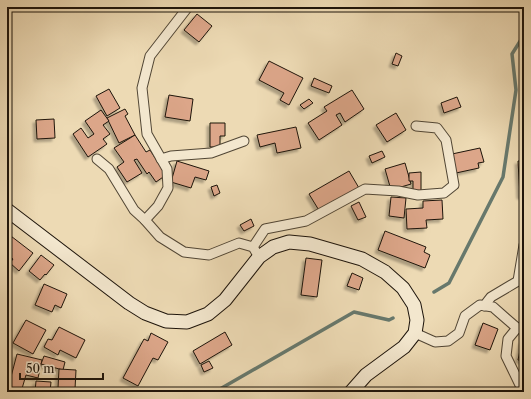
<svg xmlns="http://www.w3.org/2000/svg" width="531" height="399" font-family="'Libre Caslon Text',serif">
<style>
.lines{fill:none;stroke-linecap:round;stroke-linejoin:round}
.stream{stroke:#67786c;stroke-width:3.5}
.building{fill:#dca689;stroke:#1d140b;filter:url(#shadow)}
.minor-casing{stroke:#514635;stroke-width:11}
.secondary-casing{stroke:#1d140b;stroke-width:15}
.minor{stroke:#f3e7ce;stroke-width:9}
.secondary{stroke:#f3e7ce;stroke-width:13}
</style>
<defs>
<filter id="shadow"><feDropShadow dx="-3" dy="3" stdDeviation="1" flood-color="#0004"/></filter>
</defs>
<rect width="100%" height="100%" fill="#eddab4"/>
<filter id="stains"><feTurbulence type="fractalNoise" baseFrequency=".005" numOctaves="4"/><feColorMatrix values="0 0 0 0 .2 0 0 0 0 .09 0 0 0 0 .02 0 0 0 .5 -.17"/></filter>
<radialGradient id="worn" r=".72"><stop offset=".6" stop-color="#630" stop-opacity="0"/><stop offset="1" stop-color="#630" stop-opacity=".3"/></radialGradient>
<g class="lines">
<g class="stream">
<path d="M434 292 449 283 503 177 516 90 512 54 524 35"/>
<path d="M219 392 220 389 354 312 389 320 393 318"/>
</g>
</g>
<g class="building">
<path d="M197 14 212 26 199 42 184 30Z"/>
<path d="M396 53 402 56 398 66 392 64Z"/>
<path d="M269 61 303 78 289 105 280 100 284 93 259 80Z"/>
<path d="M314 78 332 86 329 93 311 86Z"/>
<path d="M109 89 120 108 107 116 96 96Z"/>
<path d="M352 90 364 109 345 122 340 113 336 115 342 125 319 140 308 123 327 111 324 107Z"/>
<path d="M169 95 193 99 190 121 165 117Z"/>
<path d="M457 97 461 107 444 113 441 103Z"/>
<path d="M309 99 313 103 304 109 300 105Z"/>
<path d="M125 109 128 114 125 116 135 135 119 143 107 118Z"/>
<path d="M101 110 109 121 103 125 110 134 103 139 107 144 88 157 73 134 81 128 88 138 94 134 85 121Z"/>
<path d="M396 113 406 130 387 142 376 125Z"/>
<path d="M54 119 55 138 37 139 36 120Z"/>
<path d="M210 123H225V136H220V147H210Z"/>
<path d="M296 127 301 148 277 153 275 143 260 147 257 135Z"/>
<path d="M135 135 146 152 150 150 166 175 156 182 149 172 147 174 137 159 134 160 142 173 127 182 117 167 124 162 114 148Z"/>
<path d="M480 148 484 162 478 163 479 168 456 173 452 154Z"/>
<path d="M382 151 385 157 372 163 369 156Z"/>
<path d="M177 161 209 171 206 180 195 177 191 188 171 182Z"/>
<path d="M518 161H524V196H520Z"/>
<path d="M405 163 411 184 391 190 385 169Z"/>
<path d="M349 171 359 188 320 212 309 194Z"/>
<path d="M421 172V191H413V181H409V173Z"/>
<path d="M217 185 220 193 214 196 211 187Z"/>
<path d="M391 197 406 198 404 218 389 216Z"/>
<path d="M442 200 443 219 426 220 427 228 407 229 406 209 423 208V201Z"/>
<path d="M359 202 366 217 358 220 351 206Z"/>
<path d="M251 219 254 226 244 231 240 225Z"/>
<path d="M385 231 426 247 424 252 430 255 425 268 378 250Z"/>
<path d="M7 233 33 253 19 271 10 263 13 259 7 255Z"/>
<path d="M41 255 54 265 46 275 45 274 40 280 29 271Z"/>
<path d="M306 258 322 260 317 297 301 295Z"/>
<path d="M352 273 363 278 359 290 347 286Z"/>
<path d="M44 284 67 294 61 308 55 305 52 312 35 305Z"/>
<path d="M26 320 46 330 33 354 13 343Z"/>
<path d="M483 323 498 329 490 350 475 345Z"/>
<path d="M59 327 85 340 76 358 60 350 58 355 44 347 48 339 52 340Z"/>
<path d="M225 332 232 345 200 364 193 351Z"/>
<path d="M151 333 168 342 158 360 153 358 138 386 123 378 144 339 148 341Z"/>
<path d="M522 341H524V361L518 360Z"/>
<path d="M7 354H10L7 374Z"/>
<path d="M17 354 42 360 38 378 26 375 21 392H7Z"/>
<path d="M44 356 65 362 63 370 41 364Z"/>
<path d="M209 361 213 368 204 372 201 365Z"/>
<path d="M59 369 76 370 75 389 58 388Z"/>
<path d="M36 381 51 382 50 392H35Z"/>
</g>
<g class="lines">
<g class="minor-casing">
<g id="minor">
<path d="M188 7 150 56 142 88 147 134 167 169 168 188 158 206 145 220 160 237 184 252 209 255 239 243 253 247 259 257"/>
<path d="M97 159 109 169 134 210 145 220"/>
<path d="M161 159 171 156 211 153 244 141"/>
<path d="M253 247 265 229 306 221 365 189 398 191 418 195 444 193 454 185 446 140 437 128 416 126"/>
<path d="M484 306 491 297 518 281 524 245"/>
<path d="M517 328 508 339 506 356 521 387 518 392"/>
<path d="M415 333 435 342 448 341 459 333 465 316 480 305 493 307 517 328 524 329"/>
</g>
</g>
<g class="secondary-casing">
<path id="secondary" d="M7 210 129 303 145 313 166 321 187 322 208 314 225 300 259 257 273 247 289 242 310 244 362 259 385 272 403 288 414 305 417 320 415 333 404 347 366 375 351 392"/>
</g>
<use href="#minor" class="minor"/>
<use href="#secondary" class="secondary"/>
</g>
<rect width="531" height="399" fill="none" stroke="#eddab4" stroke-width="24"/>
<rect x="8" y="8" width="515" height="383" fill="none" stroke="#1d140b" stroke-width="2"/>
<rect x="12" y="12" width="507" height="375" fill="none" stroke="#1d140b"/>
<path d="M20 373v6h83v-6" fill="none" stroke="#1d140b" stroke-width="2"/>
<text x="26" y="373" font-size="12" fill="#1d140b" stroke="#f3e7ce" stroke-width="3" paint-order="stroke">50 m</text>
<rect width="100%" height="100%" filter="url(#stains)"/>
<rect width="100%" height="100%" fill="url(#worn)"/>
</svg>
